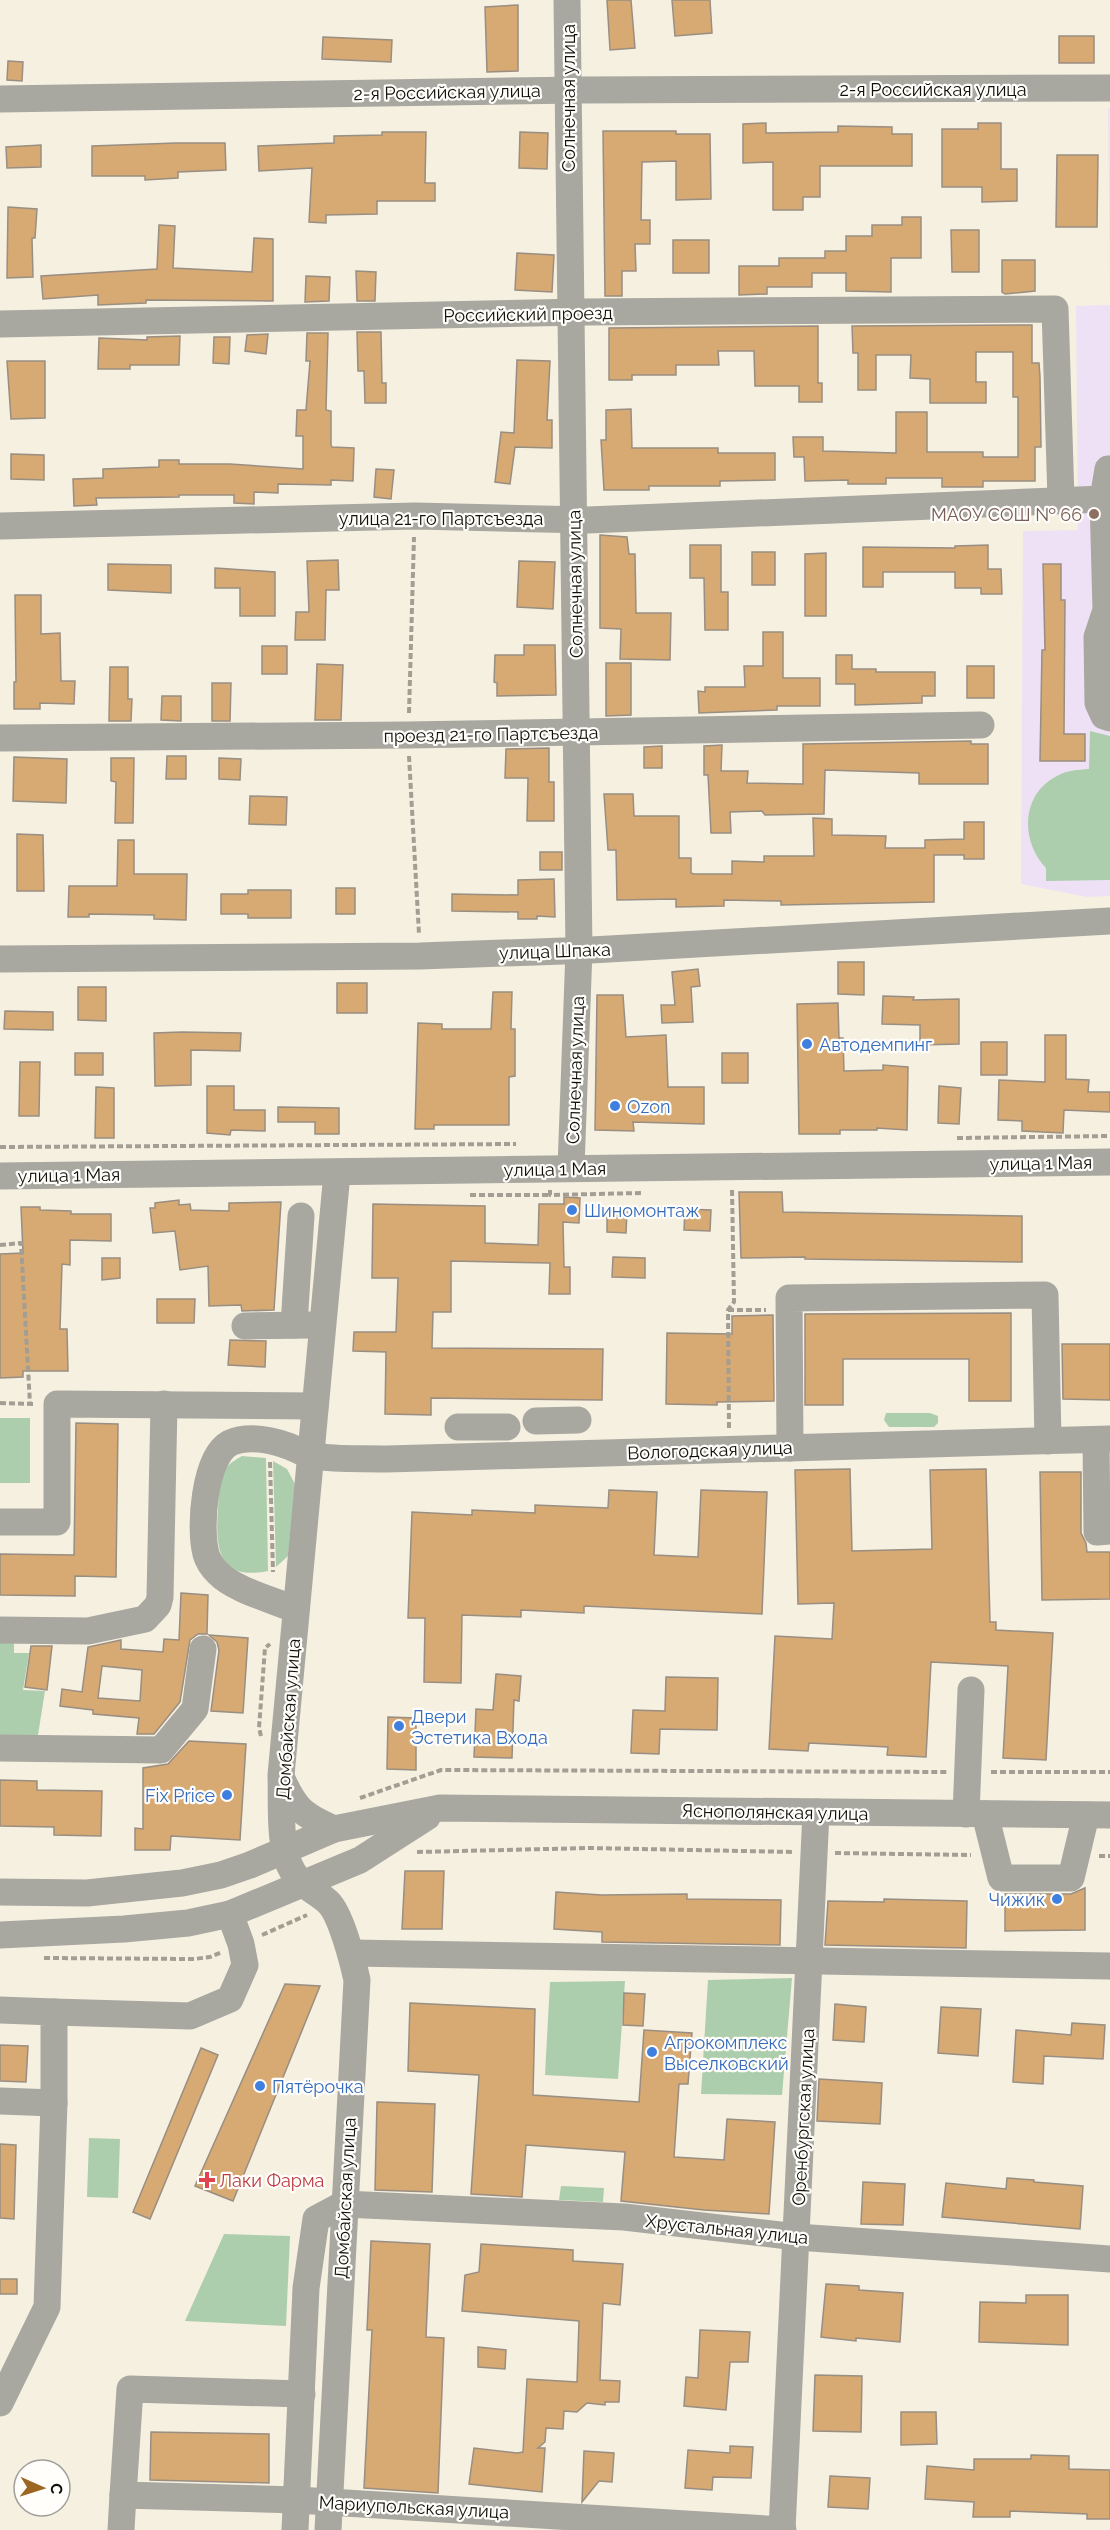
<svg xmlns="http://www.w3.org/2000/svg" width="1110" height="2530" font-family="Raleway,sans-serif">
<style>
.education{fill:#eee1f6}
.green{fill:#adcead}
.building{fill:#d7a973;stroke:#998e82;stroke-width:1.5;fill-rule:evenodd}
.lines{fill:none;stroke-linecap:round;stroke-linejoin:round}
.path{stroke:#a39e93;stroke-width:4;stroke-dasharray:6 3;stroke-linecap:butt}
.minor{stroke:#a8a7a0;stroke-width:27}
.education-dot{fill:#8d6e63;stroke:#fffefb;stroke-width:2}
.shop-dot{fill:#3f7fe0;stroke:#fffefb;stroke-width:2}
.health-dot{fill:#e0444e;stroke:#fffefb;stroke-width:2}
.labels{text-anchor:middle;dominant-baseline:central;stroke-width:4.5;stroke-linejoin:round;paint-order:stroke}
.street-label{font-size:18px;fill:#110f0a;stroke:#fffefb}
.education-label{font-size:18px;fill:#785e54;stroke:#fffefb;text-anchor:end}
.shop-label{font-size:18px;fill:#366cbe;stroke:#fffefb;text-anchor:start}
.health-label{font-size:18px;fill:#be3a42;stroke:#fffefb;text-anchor:start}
</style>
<rect width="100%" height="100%" fill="#f6f0e1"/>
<path class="education" d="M1108 108H1110V896L1087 897 1021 884 1023 531 1078 530 1076 306 1110 305Z"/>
<g class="green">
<path d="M1090 731 1110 736V880L1046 881V868C1020 841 1021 794 1057 776 1067 770 1077 770 1089 769Z"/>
<path d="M886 1413H930L938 1416V1423L934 1427H889L884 1420Z"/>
<rect x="0" y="1418" width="30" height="65"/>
<path d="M242 1456 266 1458 268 1571C218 1581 215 1548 218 1508 219 1496 218 1481 224 1471 229 1463 235 1460 242 1456Z"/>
<path d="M273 1461 287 1469 295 1484 288 1556 276 1567Z"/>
<path d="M0 1638H14V1653H29L23 1690 45 1691 37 1741 0 1739Z"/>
<path d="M792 1978 782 2095 701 2094 708 1980Z"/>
<path d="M625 1981 618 2079 545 2075 550 1982Z"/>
<path d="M89 2138 120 2139 118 2198 87 2197Z"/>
<path d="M561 2186 604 2188 603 2202 559 2200Z"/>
<path d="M224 2234 290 2236 286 2326 185 2321Z"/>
</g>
<g class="building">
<path d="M607 0H631L635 48 610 50Z"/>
<path d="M672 0H710L712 33 675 36Z"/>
<path d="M518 5V71L487 72 485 7Z"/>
<rect x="1059" y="36" width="35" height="27"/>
<path d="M323 37 392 40 391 62 322 59Z"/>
<path d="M8 61 23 62 22 81 7 80Z"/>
<path d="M766 123V133L838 132V126L892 127V134H912V166H820V197H803V210H773V162L743 163V124Z"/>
<path d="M978 123H1001V169H1017V201L982 202V187H942V129H978Z"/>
<path d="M603 131H676V134H710L711 199 676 200V161L642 162 641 220H650V244H635L636 271H622V296H605Z"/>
<path d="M382 132H426L425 183H435V201H377V214L326 215V223L309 222 312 168 259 171 258 146 334 143V136L382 135Z"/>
<path d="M520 132 548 133 547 169 519 168Z"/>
<path d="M176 143H225L226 170 178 172V178L145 180V176H92V146Z"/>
<path d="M41 145V167L7 168 6 147Z"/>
<path d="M1057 155H1098L1097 227H1056Z"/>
<path d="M8 207 37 209 35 238H32L33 277 7 278Z"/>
<path d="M902 217H921V258H891V292L846 291V273H812V287H767V294L739 295V266H779V258H825V251H846V236H872V225H902Z"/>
<path d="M159 225 175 226 173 268 252 272 254 238 273 239V301L146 300V303L98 305V295L43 299 41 276 157 269Z"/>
<path d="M951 230H979V272H952Z"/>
<rect x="673" y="240" width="36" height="33"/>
<path d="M517 253 554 255 552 292 515 290Z"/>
<path d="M1002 260H1035V291L1005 294 1002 292Z"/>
<path d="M356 271 376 272 375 301H357Z"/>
<path d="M306 276 330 277 329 301 305 302Z"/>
<path d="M1032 325V363H1039L1040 377 1041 447H1035V481H983V487H942V478H886V484H848V480L805 481 804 457H794L793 437H823V451L896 453V412H927V452H983V457H1018V397H1013V352H976V382H986V403H930V379L910 378 911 355H876V390H858V353H853L852 326Z"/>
<path d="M818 326V383H822V402H799V386H755L754 351H718L719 365H676V375H632V380H609V328Z"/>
<path d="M357 332H381L382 383H386V403H365L364 371H358Z"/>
<path d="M307 333H328L326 410 331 411V445L332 447 354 448 353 481 331 480V485L278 484V493L254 492V504L234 503V495H179V497L96 498 97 505 74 506 73 479 103 478V469L159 467V460H179V464H230L303 469V436H296L297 410H306L310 361H306Z"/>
<path d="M268 334 266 354 245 351 247 335Z"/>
<path d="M180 336 179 365H130V369H98L99 338 147 340V337Z"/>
<path d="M214 337H230L229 364 213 363Z"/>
<path d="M517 360 550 361 547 420H552V448L515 447 510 484 495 482 501 432 514 433Z"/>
<path d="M7 361H45V418L11 419Z"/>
<path d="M631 409 632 448H718V453H775V480L720 481V486H649V490H604L601 440H606V410Z"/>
<path d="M11 454 44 455V480L11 479Z"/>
<path d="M376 469 394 470 391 499 374 497Z"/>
<path d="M600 535 627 537 629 554H635L636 613H671L670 660 620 659 621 629 600 628Z"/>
<path d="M690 545H721V592H728V630H705L704 578H690Z"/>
<path d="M988 545V569H1001L1002 594H981V588H955V572H883V587H863V547L955 548V546Z"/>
<rect x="752" y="552" width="23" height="33"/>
<path d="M826 553V616H805V554Z"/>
<path d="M338 560 339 590H326L325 640H295L296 612H309L307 561Z"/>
<path d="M519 561 555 562 553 609 517 607Z"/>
<path d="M108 564 171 565V593L108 590Z"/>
<path d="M1043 564H1061V600H1065L1064 734H1085V761H1040L1042 650H1045Z"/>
<path d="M215 568 275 572V616H240V588H215Z"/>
<path d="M15 595H41V634L60 633 61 681H75L74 704 40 703V709H14V682H16Z"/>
<path d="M763 632H783V678H820V706H777V710L699 713 698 691 705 692V687H745L744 666H763Z"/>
<path d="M524 645H555L556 695 497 696V683L494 682 495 655H524Z"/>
<rect x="262" y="646" width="25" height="28"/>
<path d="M836 655H852V669H876V672H935V696H922V703L855 705V684H836Z"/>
<path d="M606 663H631V715L606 716Z"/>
<path d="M317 664 343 665 341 720H315Z"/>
<rect x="967" y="666" width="27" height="32"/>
<path d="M110 667H128V699H132L131 721H109Z"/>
<path d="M212 683H231L230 721H212Z"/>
<path d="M162 696H181V721L161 720Z"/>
<path d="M971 741V744H988V784H919V773L825 770 824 814 765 815 762 811 730 812 731 833H711L708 775H704V746L722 745 721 771H748L747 783 803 784V744Z"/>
<path d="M662 746V768H644V747Z"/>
<path d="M549 748V782H554V821H527L528 778H505L506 749Z"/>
<path d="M167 756H186V779H166Z"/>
<path d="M14 757 67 759 66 803 13 801Z"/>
<path d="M111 758H134L133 823H115L116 782 111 781Z"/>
<path d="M219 758 241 759 240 780 219 779Z"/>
<path d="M604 794H633L634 816H679V858H691V873L694 874H732V861L764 862V856H814L813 818 832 819V835L886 836 885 848H925V840L964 839V822H984V859H964V855H934V902L781 905V901L724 900V906L676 907V899L617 900 616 850H608Z"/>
<path d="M250 796 287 797 286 825 249 824Z"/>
<path d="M17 834 43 835 44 891H17Z"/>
<path d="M118 840H134V874H187L186 920 154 919V915L89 914V917H68L69 886H117Z"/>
<rect x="540" y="852" width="22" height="18"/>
<path d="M554 879 555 917 537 916V919H518V912L452 911V894L518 895V880Z"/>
<rect x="336" y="888" width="19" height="26"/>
<path d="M248 890H291V918H248V914H221V894H248Z"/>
<path d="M838 962H864V995L838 994Z"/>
<path d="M698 969 700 986 691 987 693 1022 662 1023 661 1005H675L672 972Z"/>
<rect x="337" y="983" width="30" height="30"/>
<path d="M78 987H106V1021L78 1020Z"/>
<path d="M493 992H512L511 1029H515V1076L509 1077V1125H434V1129H415L418 1023 442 1024V1029H491Z"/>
<path d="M597 995H623L626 1037 666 1035 668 1087H704V1124L633 1122 634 1131 595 1130Z"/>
<path d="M883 996 914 997 913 1000 959 999V1044L920 1045V1025L882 1024Z"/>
<path d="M838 1003 839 1038H843L844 1071 883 1070V1065L908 1067 907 1130 877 1128V1130H840V1134H799L797 1004Z"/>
<path d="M5 1011 53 1012V1030L4 1029Z"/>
<path d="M182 1032 241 1033 240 1051 191 1050V1085L155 1086 154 1033Z"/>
<path d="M1045 1035H1066V1079L1089 1080 1088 1092H1110V1112L1064 1110 1063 1133 1022 1131V1121L998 1120 999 1080 1045 1082Z"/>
<rect x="981" y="1042" width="26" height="33"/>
<rect x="75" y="1053" width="28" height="22"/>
<rect x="722" y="1053" width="26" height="30"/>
<path d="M20 1062H40L39 1116H19Z"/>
<path d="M207 1086H234V1110H265V1131L231 1130 230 1135 207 1133Z"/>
<path d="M939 1086 961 1088 959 1124 938 1123Z"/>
<path d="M96 1087 114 1088V1138H95Z"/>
<path d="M278 1107 339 1108V1134H315V1122H278Z"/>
<path d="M739 1192H782L783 1212 1022 1216V1262L805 1259V1257L741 1258Z"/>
<path d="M564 1197 580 1198 579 1223 563 1222 564 1267H570V1294H549L550 1263 451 1261V1312H433L432 1348 603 1349 602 1400 431 1398V1415L385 1414 386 1352 353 1351 354 1332H396L398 1278H372L373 1204 485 1206V1243L538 1245 539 1204H564Z"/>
<path d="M179 1200V1205L190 1204 191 1210 229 1211V1203L281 1202 274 1310 242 1311 241 1305 209 1306 208 1266 180 1270 175 1231 153 1233 150 1208H155V1203Z"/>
<path d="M21 1207H40V1210L71 1211V1214H111V1241L70 1240V1265L62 1264 60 1329H67L68 1371H23V1377L0 1378V1254L23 1253Z"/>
<path d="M685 1209 711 1210 710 1231 684 1230Z"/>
<path d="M607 1212H627L626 1233 607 1232Z"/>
<path d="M613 1257 645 1258V1278L612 1277Z"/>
<path d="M102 1258H120V1278L102 1280Z"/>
<path d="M157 1299H195L194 1323H157Z"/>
<path d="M1011 1313V1401H969V1359H843V1405H805V1314Z"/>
<path d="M773 1315 774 1401 717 1402V1405L666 1404 667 1333 732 1334V1316Z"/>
<path d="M230 1340 266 1341 265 1367 228 1365Z"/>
<path d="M1062 1344H1110V1400L1063 1399Z"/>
<path d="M76 1423 118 1424 116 1577 75 1576V1596L0 1595V1554L74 1555Z"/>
<path d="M850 1469 852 1551 932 1549 930 1470 986 1469 990 1622H996V1630L1053 1633 1046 1760 1003 1758 1008 1666 931 1662 926 1757 887 1755 888 1747 809 1743 808 1751 769 1749 775 1636 832 1639 834 1603 798 1604 795 1470Z"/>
<path d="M1040 1472H1081V1533L1086 1543 1087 1552H1110V1599L1042 1600Z"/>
<path d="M609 1490 657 1492 654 1555 698 1557 701 1490 767 1492 762 1614 584 1606V1613L521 1610V1617L462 1615 461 1683 424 1682 425 1618H408L412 1512 472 1515V1510L535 1513V1505L608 1508Z"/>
<path d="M181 1593 208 1595 207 1634H198L190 1640 180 1702 154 1734H137L139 1718 93 1714V1710L60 1706 62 1689 82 1692 88 1647 121 1640V1649L163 1652 164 1639 179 1640ZM102 1666 142 1670 140 1701 98 1698Z"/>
<path d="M209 1635 248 1638 243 1713 211 1711 219 1650 217 1642Z"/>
<path d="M31 1646H52L47 1690 25 1687Z"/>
<path d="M496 1674 521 1676 519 1701 514 1700 512 1758 474 1757 476 1709 493 1710Z"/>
<path d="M666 1677 718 1678 717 1730 660 1729 659 1754 631 1753 633 1710 665 1711Z"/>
<path d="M388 1717 416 1718V1770L387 1769Z"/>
<path d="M189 1741 246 1744 240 1840 171 1836 170 1850H135V1828L143 1829V1768L168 1764Z"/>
<path d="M0 1780 37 1781V1790L102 1791 101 1836 54 1835V1827L0 1826Z"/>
<path d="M405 1871H444L442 1929H402Z"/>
<path d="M1085 1888V1930L1005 1931V1894H1071Z"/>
<path d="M556 1892 602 1895 687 1894V1899L781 1900 780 1945 602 1942V1932L554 1929Z"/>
<path d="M884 1899 967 1901 966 1948 825 1945 828 1901 884 1902Z"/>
<path d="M285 1984 320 1986 233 2201 195 2186Z"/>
<path d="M624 1993 645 1994 643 2026 623 2025Z"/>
<path d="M410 2003 535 2009 533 2095 639 2102 644 2030 692 2033 688 2084H679L674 2157 724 2160 727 2119 775 2122 769 2214 704 2210 621 2201 625 2152 526 2145 522 2197 471 2194 479 2075 408 2071Z"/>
<path d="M835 2004 866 2007 864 2042 833 2040Z"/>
<path d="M941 2007 981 2009 978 2056 938 2053Z"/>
<path d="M1072 2023 1105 2025 1103 2059 1044 2056 1043 2084 1013 2082 1016 2030 1071 2035Z"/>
<path d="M0 2045 28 2046 26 2082 0 2081Z"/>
<path d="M201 2048 218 2055 150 2219 133 2212Z"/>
<path d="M819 2079 882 2083 880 2124 817 2121Z"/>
<path d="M377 2102 435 2104 432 2192 375 2190Z"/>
<path d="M0 2144 16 2145 14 2219 0 2218Z"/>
<path d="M1007 2178 1034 2180V2182L1083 2186 1080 2229 942 2217 946 2183 1006 2189Z"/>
<path d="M863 2182 905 2184 903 2225 861 2224Z"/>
<path d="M371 2241 430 2244 426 2337 444 2338 438 2493 364 2488 372 2330H367Z"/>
<path d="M481 2244 573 2250V2261L623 2264 620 2305 603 2303 600 2380 620 2381 619 2402H605V2405L587 2403 577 2412 564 2411 563 2429 546 2428 545 2442 538 2448H545L542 2492 469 2484 474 2448 517 2453 523 2452 527 2379 577 2382 579 2321 462 2311 465 2275 479 2272Z"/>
<rect x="0" y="2279" width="17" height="15"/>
<path d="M826 2284 859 2286V2290L903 2293 900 2342 856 2338V2341L821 2337Z"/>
<path d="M1026 2295H1068V2345L979 2342 980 2302 1026 2303Z"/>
<path d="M700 2330 750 2332 748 2362H730L726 2410 684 2406 686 2377 698 2378Z"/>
<path d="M478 2347 506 2350 505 2369 478 2367Z"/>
<path d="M815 2375 862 2376 861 2432 813 2431Z"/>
<path d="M901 2412H936L937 2444 901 2445Z"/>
<path d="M151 2432 269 2434V2483L150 2480Z"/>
<path d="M730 2446 753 2447 751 2478 713 2477 712 2490 685 2488 688 2450 730 2453Z"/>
<path d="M584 2451 614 2453 612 2482 599 2481 582 2502Z"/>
<path d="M1031 2455 1069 2456V2469L1110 2470V2519H1087V2514L1010 2511V2517H973L974 2502 925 2499 927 2466 974 2470V2459H1031Z"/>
<path d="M830 2476 870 2478 868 2509 828 2507Z"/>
</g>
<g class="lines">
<g class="path">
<path d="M409 713 414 537"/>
<path d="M409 756 419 934"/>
<path d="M957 1138 1110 1136"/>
<path d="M0 1147 516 1144"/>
<path d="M550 1190V1195L642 1193"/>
<path d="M470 1195H550"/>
<path d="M0 1245 21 1243 30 1404"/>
<path d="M728 1310H766"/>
<path d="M0 1403 33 1404"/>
<path d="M729 1428 728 1310 734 1302 732 1189"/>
<path d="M270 1462 273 1572"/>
<path d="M261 1736 259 1728 265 1648 270 1644"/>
<path d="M991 1772H1110"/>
<path d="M360 1798 441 1770 947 1772"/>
<path d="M417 1852 590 1848 794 1852"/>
<path d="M835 1853 971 1855"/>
<path d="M1099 1856H1110"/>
<path d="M262 1935 307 1915"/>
<path d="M44 1958 194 1959 210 1957 222 1952"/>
</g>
<g class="minor">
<path d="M567 0 579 950 571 1168"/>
<path d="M0 99 580 90 1110 88"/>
<path d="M0 324 583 312 1055 309 1061 499"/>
<path d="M1103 499 1106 610 1097 637 1098 703 1104 716 1110 718"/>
<path d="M0 526 415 516 588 520 1103 499 1108 469H1110"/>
<path d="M0 738 408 735 981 725"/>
<path d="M0 959 420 956 591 950 1110 921"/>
<path d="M0 1176 1110 1162"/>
<path d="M294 1325 301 1216"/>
<path d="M245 1326 310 1325"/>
<path d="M536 1421 578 1420"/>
<path d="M458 1427H507"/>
<path d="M1096 1440 1097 1532 1110 1531"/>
<path d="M790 1448 789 1298 1045 1295 1048 1441"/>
<path d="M0 1522H57V1404L315 1406"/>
<path d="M296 1610C274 1600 234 1590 218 1573 213 1568 208 1561 206 1554 199 1528 204 1457 230 1443 248 1435 271 1440 288 1446 297 1449 305 1455 314 1456 338 1460 363 1458 387 1459L1110 1439"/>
<path d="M0 1630 88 1631 145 1619 158 1605 160 1597 164 1404"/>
<path d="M0 1748 161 1750 195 1709 203 1649"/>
<path d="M282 1779C296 1810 303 1815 334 1829"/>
<path d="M966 1814 971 1690"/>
<path d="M985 1814 1001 1878H1071L1086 1815"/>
<path d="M0 1892 87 1893 182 1883 221 1875 250 1865 334 1829 440 1808 1110 1815"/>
<path d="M0 1935 124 1929 188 1923 230 1914 360 1860 427 1817"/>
<path d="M352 1953 1110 1966"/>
<path d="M0 2010 54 2012V2103"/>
<path d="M54 2012 190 2016 230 1999 245 1965 241 1944 230 1914"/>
<path d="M0 2101 54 2103 47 2307 0 2403"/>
<path d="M302 2394 130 2389 123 2495 297 2500 783 2530"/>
<path d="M121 2530 123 2495"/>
<path d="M295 2530 306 2288 316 2219 344 2204 624 2217 797 2237 1110 2259"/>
<path d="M328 2530 357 1980C353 1962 341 1914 328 1902 316 1891 301 1886 293 1872 278 1848 282 1804 281 1775L337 1173"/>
<path d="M782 2530 816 1812"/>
</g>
</g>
<circle class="education-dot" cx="1094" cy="514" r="6"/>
<g class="shop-dot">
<circle cx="807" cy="1044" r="6"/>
<circle cx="615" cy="1106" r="6"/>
<circle cx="572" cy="1210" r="6"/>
<circle cx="399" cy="1726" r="6"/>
<circle cx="227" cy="1795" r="6"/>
<circle cx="1057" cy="1899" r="6"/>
<circle cx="652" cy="2052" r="6"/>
<circle cx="260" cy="2086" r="6"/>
</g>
<path class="health-dot" d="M204 2171h6v6h6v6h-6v6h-6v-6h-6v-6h6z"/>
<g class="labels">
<g class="street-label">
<text x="933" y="89">2-я Российская улица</text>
<text transform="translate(447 92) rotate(-1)">2-я Российская улица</text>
<text transform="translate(568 98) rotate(-90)">Солнечная улица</text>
<text transform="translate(528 314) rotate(-1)">Российский проезд</text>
<text x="441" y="518">улица 21-го Партсъезда</text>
<text transform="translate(575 584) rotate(-91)">Солнечная улица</text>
<text transform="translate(491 734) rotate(-1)">проезд 21-го Партсъезда</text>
<text transform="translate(555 951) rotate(-2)">улица Шпака</text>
<text transform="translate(575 1070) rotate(-88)">Солнечная улица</text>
<text transform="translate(1041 1163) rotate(-1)">улица 1 Мая</text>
<text transform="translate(555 1169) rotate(-1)">улица 1 Мая</text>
<text transform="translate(69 1175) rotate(-1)">улица 1 Мая</text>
<text transform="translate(710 1450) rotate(-2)">Вологодская улица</text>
<text transform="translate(288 1719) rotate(-86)">Домбайская улица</text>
<text transform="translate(775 1812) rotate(1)">Яснополянская улица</text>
<text transform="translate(803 2117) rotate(-87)">Оренбургская улица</text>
<text transform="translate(345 2198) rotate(-87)">Домбайская улица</text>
<text transform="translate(727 2229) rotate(6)">Хрустальная улица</text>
<text transform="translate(414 2507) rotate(3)">Мариупольская улица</text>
</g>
<g class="education-label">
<text x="1082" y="514">МАОУ СОШ № 66</text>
</g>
<g class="shop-label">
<text x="819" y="1044">Автодемпинг</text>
<text x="627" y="1106">Ozon</text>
<text x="584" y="1210">Шиномонтаж</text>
<text x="411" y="1716">Двери<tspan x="411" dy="21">Эстетика Входа</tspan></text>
<text x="215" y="1795" text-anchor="end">Fix Price</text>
<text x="1045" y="1899" text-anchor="end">Чижик</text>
<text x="664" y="2042">Агрокомплекс<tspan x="664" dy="21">Выселковский</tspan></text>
<text x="272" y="2086">Пятёрочка</text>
</g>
<g class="health-label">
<text x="219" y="2180">Лаки Фарма</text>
</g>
</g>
<g transform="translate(42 2488) rotate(93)"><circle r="28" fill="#fffefb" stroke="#a09e9b" stroke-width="1.5"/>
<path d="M0-4.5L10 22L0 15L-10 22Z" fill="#9e6623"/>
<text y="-9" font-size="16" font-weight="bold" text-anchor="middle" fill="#110f0a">С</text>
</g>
</svg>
